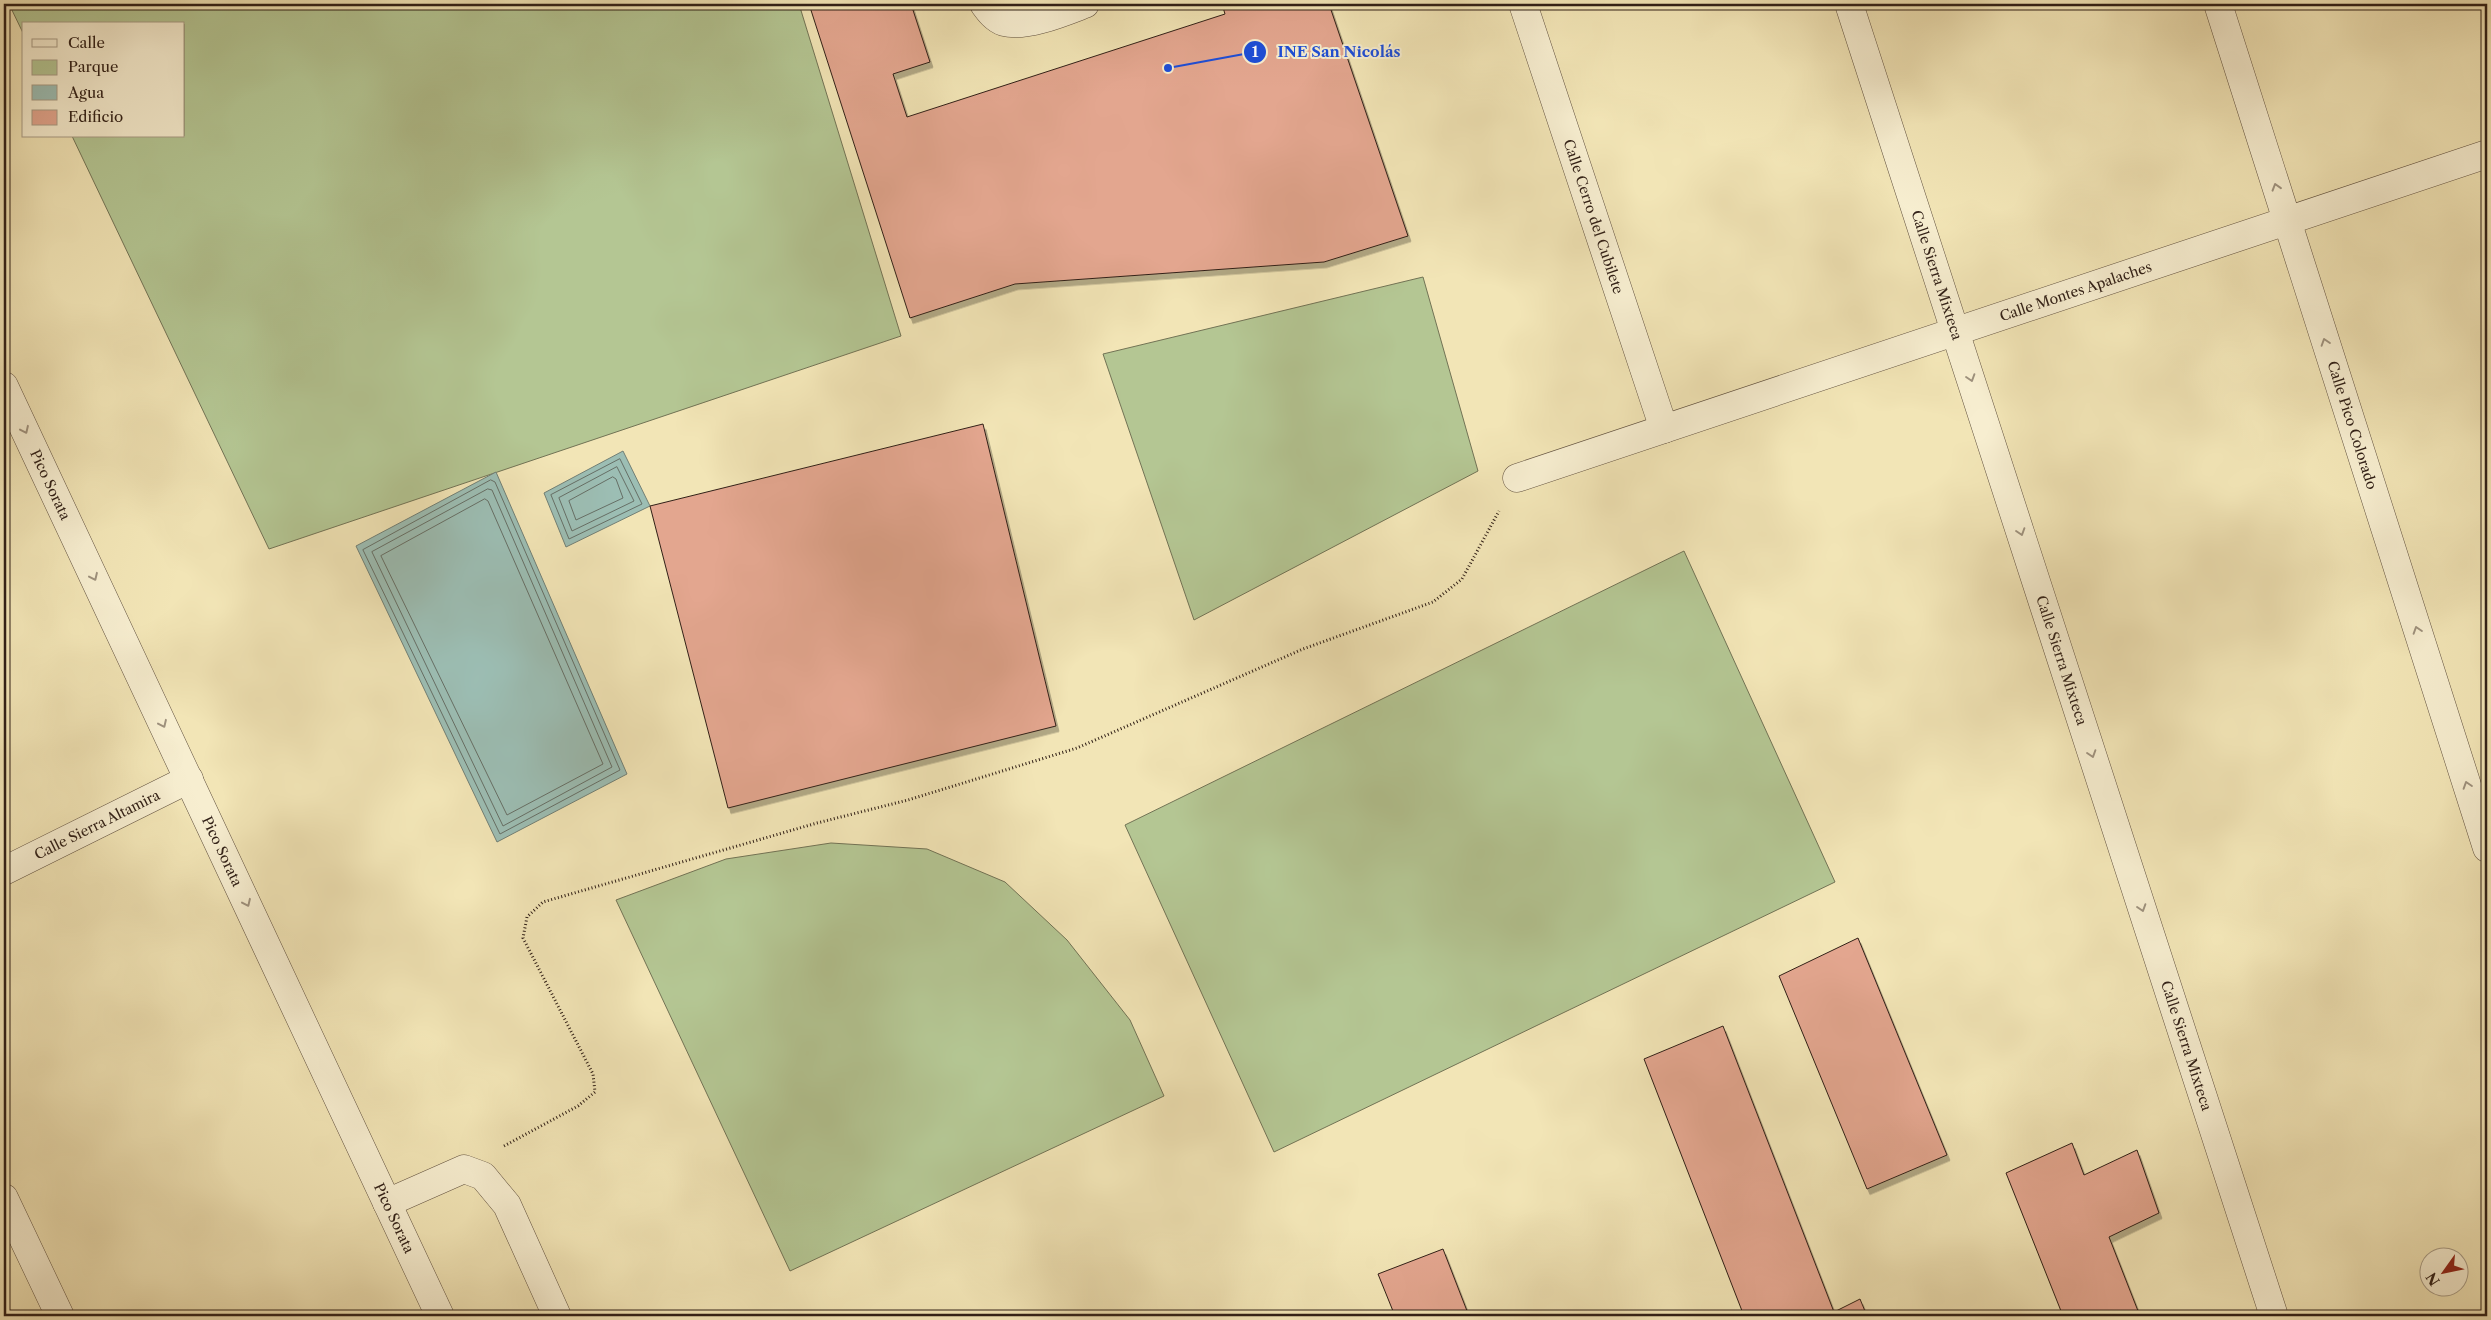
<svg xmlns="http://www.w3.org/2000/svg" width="2491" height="1320" font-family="'Libre Caslon Text',serif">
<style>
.green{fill:#b4c693;stroke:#727355}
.water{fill:#9cbeb4;stroke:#717f75}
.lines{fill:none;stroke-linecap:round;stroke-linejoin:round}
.shore{stroke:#666f66;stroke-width:1}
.building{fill:#e3a68f;stroke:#312017;filter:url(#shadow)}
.lane-casing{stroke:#61513f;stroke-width:29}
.street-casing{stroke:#61513f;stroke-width:29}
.path{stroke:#312017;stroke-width:3;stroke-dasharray:1 2.5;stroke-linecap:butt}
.lane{stroke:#f7eed0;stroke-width:28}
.street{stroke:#f7eed0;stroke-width:28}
.oneway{stroke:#9e917d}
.labels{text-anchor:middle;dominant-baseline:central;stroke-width:4;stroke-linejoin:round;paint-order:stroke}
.street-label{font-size:14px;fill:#312017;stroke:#f7eed0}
.leader{fill:none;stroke:#1d4ed8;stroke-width:2}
.callout-dot{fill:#1d4ed8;stroke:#f7eed0;stroke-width:2}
.mark-label{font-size:15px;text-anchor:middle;font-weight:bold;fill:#fff}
.callout-label{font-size:15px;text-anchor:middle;font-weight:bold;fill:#1d4ed8;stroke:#f7eed0;stroke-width:4;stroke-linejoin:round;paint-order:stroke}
</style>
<defs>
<filter id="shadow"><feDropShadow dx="3" dy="5.5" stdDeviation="0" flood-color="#0004"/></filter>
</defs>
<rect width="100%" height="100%" fill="#f2e5b6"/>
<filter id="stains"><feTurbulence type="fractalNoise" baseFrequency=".004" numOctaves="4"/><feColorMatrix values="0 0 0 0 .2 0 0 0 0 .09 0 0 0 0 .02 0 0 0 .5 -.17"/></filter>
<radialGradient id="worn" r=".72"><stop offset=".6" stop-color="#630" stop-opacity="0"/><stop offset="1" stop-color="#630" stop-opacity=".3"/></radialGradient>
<g class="green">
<path d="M9 4H799L901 336 269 549 72 136H184V24H24V35Z"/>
<path d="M1423 277 1478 471 1194 620 1103 354Z"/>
<path d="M1684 551 1835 882 1274 1152 1125 825Z"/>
<path d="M831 843 927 849 1005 882 1067 940 1130 1020 1164 1096 790 1271 616 900 726 859Z"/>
</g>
<g class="water">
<path d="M623 451 650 506 566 547 544 493Z"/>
<path d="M496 472 627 774 497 842 356 546Z"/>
</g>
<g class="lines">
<g class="shore">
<path d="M620 459 642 504 569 539 551 495Z"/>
<path d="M617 467 634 501 572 531 559 498Z"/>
<path d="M613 477 616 479 623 498 576 520 569 501Z"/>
<path d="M491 480 495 482 620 770 500 834 363 550Z"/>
<path d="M488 489 492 490 612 767 503 826 372 552Z"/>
<path d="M485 499 488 501 603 764 507 815 381 556Z"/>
</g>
</g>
<g class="building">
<path d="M809 4H911L930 62 893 74 907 117 1225 14 1222 4H1329L1408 236 1324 262 1015 284 910 318Z"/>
<path d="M983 424 1056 726 728 808 650 506Z"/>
<path d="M1858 938 1947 1155 1867 1189 1779 976Z"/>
<path d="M1723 1026 1834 1312 1860 1299 1867 1316H1744L1644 1059Z"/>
<path d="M2072 1143 2084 1175 2137 1150 2159 1213 2109 1237 2140 1316H2063L2006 1173Z"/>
<path d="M1443 1249 1469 1316H1395L1378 1274Z"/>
</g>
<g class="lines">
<g class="lane-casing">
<g id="lane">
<path d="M984 4C989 11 995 19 1004 22 1026 28 1064 12 1085 4"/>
<path d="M387 1203 464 1169 483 1176 507 1205 557 1316"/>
</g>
</g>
<g class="street-casing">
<g id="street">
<path id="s1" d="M1523 4 1664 429"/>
<path id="s2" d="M1849 4 2274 1316"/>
<path id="s3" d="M2218 4 2487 848"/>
<path id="s4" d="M4 386 440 1316"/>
<path id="s5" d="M1517 478 2487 154"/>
<path id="s6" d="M4 871 189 779"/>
<path d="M4 1198 60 1316"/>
</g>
</g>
<path class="path" d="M504 1146 578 1106 595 1092 593 1074 523 938 527 917 543 902 817 823 908 800 1077 748 1303 649 1433 602 1462 579 1499 511"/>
<use href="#lane" class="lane"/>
<use href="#street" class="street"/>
</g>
<defs><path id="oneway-chevron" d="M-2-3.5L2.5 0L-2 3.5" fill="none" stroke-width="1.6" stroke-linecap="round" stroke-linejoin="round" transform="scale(1.25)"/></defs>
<g class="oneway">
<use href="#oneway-chevron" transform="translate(2276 187) rotate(-107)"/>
<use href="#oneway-chevron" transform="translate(2325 342) rotate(-108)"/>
<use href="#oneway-chevron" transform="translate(1971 378) rotate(72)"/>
<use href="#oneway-chevron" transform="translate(25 430) rotate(65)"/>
<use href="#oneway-chevron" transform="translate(2021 532) rotate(72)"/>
<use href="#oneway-chevron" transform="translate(94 577) rotate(65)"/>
<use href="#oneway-chevron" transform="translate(2417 630) rotate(-108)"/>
<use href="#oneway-chevron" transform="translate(163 724) rotate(65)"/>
<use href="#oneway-chevron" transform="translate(2092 754) rotate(72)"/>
<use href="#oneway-chevron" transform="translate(2467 785) rotate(-108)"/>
<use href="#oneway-chevron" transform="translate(247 903) rotate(65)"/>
<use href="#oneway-chevron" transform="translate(2142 908) rotate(72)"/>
</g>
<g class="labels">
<g class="street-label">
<text stroke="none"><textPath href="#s1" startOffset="224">Calle Cerro del Cubilete</textPath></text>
<text stroke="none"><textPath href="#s2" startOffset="285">Calle Sierra Mixteca</textPath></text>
<text stroke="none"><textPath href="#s5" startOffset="589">Calle Montes Apalaches</textPath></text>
<text stroke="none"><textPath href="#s3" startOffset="442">Calle Pico Colorado</textPath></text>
<text stroke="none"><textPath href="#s4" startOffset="109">Pico Sorata</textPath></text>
<text stroke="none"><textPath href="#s2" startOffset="690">Calle Sierra Mixteca</textPath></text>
<text stroke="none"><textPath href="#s6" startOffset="104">Calle Sierra Altamira</textPath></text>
<text stroke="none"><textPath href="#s4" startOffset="514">Pico Sorata</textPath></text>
<text stroke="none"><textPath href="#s2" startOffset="1095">Calle Sierra Mixteca</textPath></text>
<text stroke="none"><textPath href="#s4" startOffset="919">Pico Sorata</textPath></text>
</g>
</g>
<path class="leader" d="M1168 68L1255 52"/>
<g class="callout-dot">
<circle cx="1168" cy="68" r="5"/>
<circle cx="1255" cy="52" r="12"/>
</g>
<g class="mark-label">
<text x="1255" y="57">1</text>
</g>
<g class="callout-label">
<text x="1339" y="57">INE San Nicolás</text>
</g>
<rect width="2491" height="1320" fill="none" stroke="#f2e5b6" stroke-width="20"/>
<rect x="5" y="5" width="2481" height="1310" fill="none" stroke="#312017" stroke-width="2.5"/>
<rect x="10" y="10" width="2471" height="1300" fill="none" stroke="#312017"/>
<rect x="22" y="22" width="162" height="115" fill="#f7eed0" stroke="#a89c86"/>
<rect x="32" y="39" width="25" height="8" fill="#f7eed0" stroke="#a89c86"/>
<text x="68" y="48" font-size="15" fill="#312017">Calle</text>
<rect x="32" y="60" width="25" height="15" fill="#b4c693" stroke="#a89c86"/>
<text x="68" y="72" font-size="15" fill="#312017">Parque</text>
<rect x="32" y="85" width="25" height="15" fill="#9cbeb4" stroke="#a89c86"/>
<text x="68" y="98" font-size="15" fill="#312017">Agua</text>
<rect x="32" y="110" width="25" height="15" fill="#e3a68f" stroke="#a89c86"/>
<text x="68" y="122" font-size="15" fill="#312017">Edificio</text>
<g transform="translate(2444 1272) rotate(237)"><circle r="24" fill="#f7eed0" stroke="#a89c86"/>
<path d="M0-4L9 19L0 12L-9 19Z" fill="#8f2418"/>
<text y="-8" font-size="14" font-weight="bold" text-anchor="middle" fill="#312017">N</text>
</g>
<rect width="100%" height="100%" filter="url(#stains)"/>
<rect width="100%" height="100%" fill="url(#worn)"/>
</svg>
